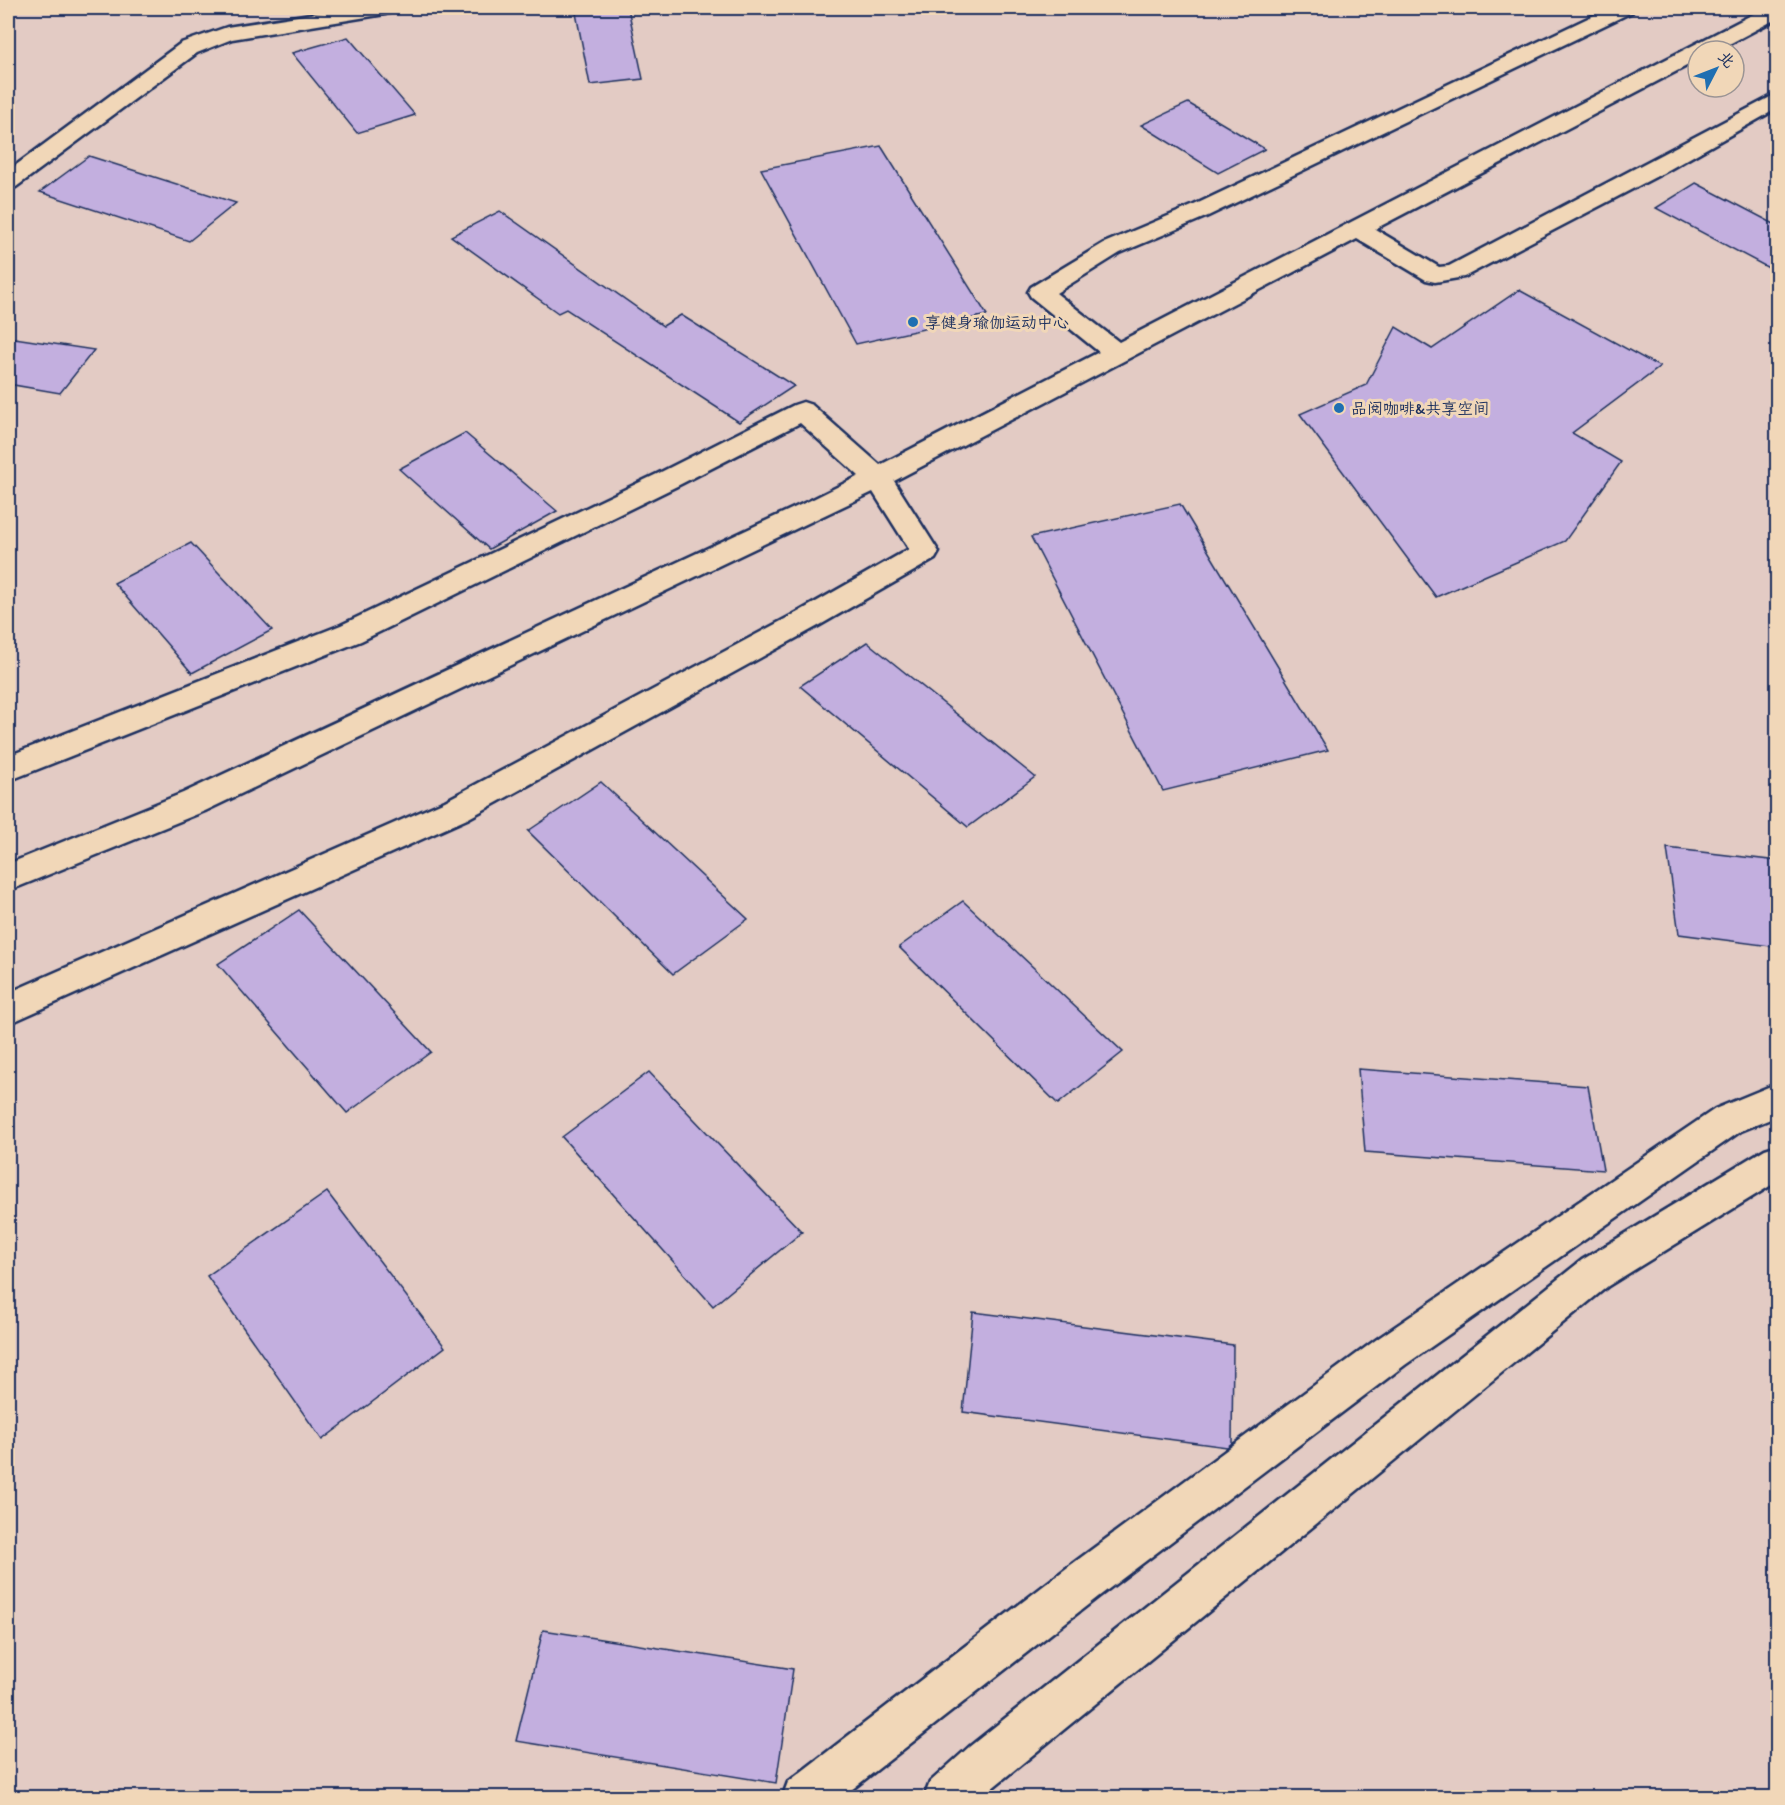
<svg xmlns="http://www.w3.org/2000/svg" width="1785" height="1805" font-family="Itim,'LXGW WenKai TC',sans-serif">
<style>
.building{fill:#c3afdf;stroke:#1b2f5e;stroke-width:1.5}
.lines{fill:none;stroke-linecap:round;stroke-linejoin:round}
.minor-casing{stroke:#1b2f5e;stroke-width:5}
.minor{fill:#f1d7b8;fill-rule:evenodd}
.poi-dot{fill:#1f6fb2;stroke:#f1d7b8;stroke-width:2}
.labels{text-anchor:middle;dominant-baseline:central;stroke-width:6;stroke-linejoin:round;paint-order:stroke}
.far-poi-label{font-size:16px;fill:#1b2f5e;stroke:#f1d7b8;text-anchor:start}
</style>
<rect width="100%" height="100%" fill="#e3cbc4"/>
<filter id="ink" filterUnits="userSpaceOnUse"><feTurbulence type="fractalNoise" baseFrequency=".0167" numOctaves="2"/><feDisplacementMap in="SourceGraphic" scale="12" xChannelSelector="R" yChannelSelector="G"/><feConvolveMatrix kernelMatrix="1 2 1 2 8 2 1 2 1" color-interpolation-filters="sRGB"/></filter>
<g filter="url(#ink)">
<g class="building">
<path d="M575 8H628L643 79 590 85Z"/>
<path d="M348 37 415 115 357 133 292 53Z"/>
<path d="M1188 103 1265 149 1218 173 1141 125Z"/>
<path d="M881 146 987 315 856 344 761 169Z"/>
<path d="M89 156 236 203 189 241 40 192Z"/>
<path d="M1696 183 1778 226V273L1656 208Z"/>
<path d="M500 211 663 326 681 315 794 386 739 422 566 309 558 313 451 236Z"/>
<path d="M1519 290 1660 367 1572 433 1621 462 1565 541 1436 597 1300 414 1366 385 1396 327 1432 349Z"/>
<path d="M8 337 94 350 60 393 8 384Z"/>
<path d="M465 433 557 511 489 549 399 469Z"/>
<path d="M1180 504 1328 750 1163 791 1031 537Z"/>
<path d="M191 543 272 630 192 673 114 583Z"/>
<path d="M867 642 1035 777 968 827 800 686Z"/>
<path d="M601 782 748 919 673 974 528 831Z"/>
<path d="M1667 848 1778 861V947L1679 934Z"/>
<path d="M963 901 1123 1052 1058 1104 899 947Z"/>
<path d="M299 910 431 1052 347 1113 218 964Z"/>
<path d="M1358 1069 1588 1086 1603 1170 1365 1152Z"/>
<path d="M649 1072 802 1232 713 1306 562 1137Z"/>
<path d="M327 1192 445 1347 322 1440 207 1276Z"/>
<path d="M973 1312 1233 1345 1232 1443 1227 1447 963 1412Z"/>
<path d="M543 1630 793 1669 776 1783 516 1741Z"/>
</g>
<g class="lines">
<g class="minor-casing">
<g id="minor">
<path d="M349 8H395L392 12 385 14 232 39 197 53 16 187 8 189V171L181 43 227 27Z"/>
<path d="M1609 8H1635L1632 12 1208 216 1120 253 1056 293 1119 342 1765 8H1778V18L1716 51H1698V60L1375 229 1439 267 1449 266 1778 93V108L1663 173 1464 277 1435 282 1426 280 1357 239 894 481 939 552 935 559 820 625 467 819 8 1024V993L445 801 800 611 909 549 873 492 205 811 8 891V864L183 793 813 499 859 476 800 423 677 486 361 641 8 781V756L341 625 657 474 794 405 803 402 812 405 880 465 1099 352 1031 297 1028 292 1031 287 1104 243 1192 206Z"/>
<path d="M1778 1083V1116L1741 1131 1405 1365 1098 1597 841 1798H782L788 1782 1068 1567 1377 1339 1715 1109Z"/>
<path d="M1778 1145V1181L1608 1286 980 1798H924L930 1782 969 1747 1582 1260 1765 1149Z"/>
</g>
</g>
<use href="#minor" class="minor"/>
</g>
</g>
<g class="poi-dot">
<circle cx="913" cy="322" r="6"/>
<circle cx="1339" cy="408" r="6"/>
</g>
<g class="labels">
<g class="far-poi-label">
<text x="925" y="322">享健身瑜伽运动中心</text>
<text x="1351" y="408">品阅咖啡&amp;共享空间</text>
</g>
</g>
<rect width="1785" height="1805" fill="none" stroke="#f1d7b8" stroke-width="30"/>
<rect x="15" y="15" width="1755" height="1775" fill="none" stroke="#1b2f5e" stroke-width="2" filter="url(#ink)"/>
<g transform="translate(1716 69) rotate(48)"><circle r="28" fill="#f1d7b8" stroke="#9b9494" stroke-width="1.5"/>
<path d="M0-4.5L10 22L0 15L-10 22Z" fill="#1f6fb2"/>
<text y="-9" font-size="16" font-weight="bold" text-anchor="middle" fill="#1b2f5e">北</text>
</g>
</svg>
